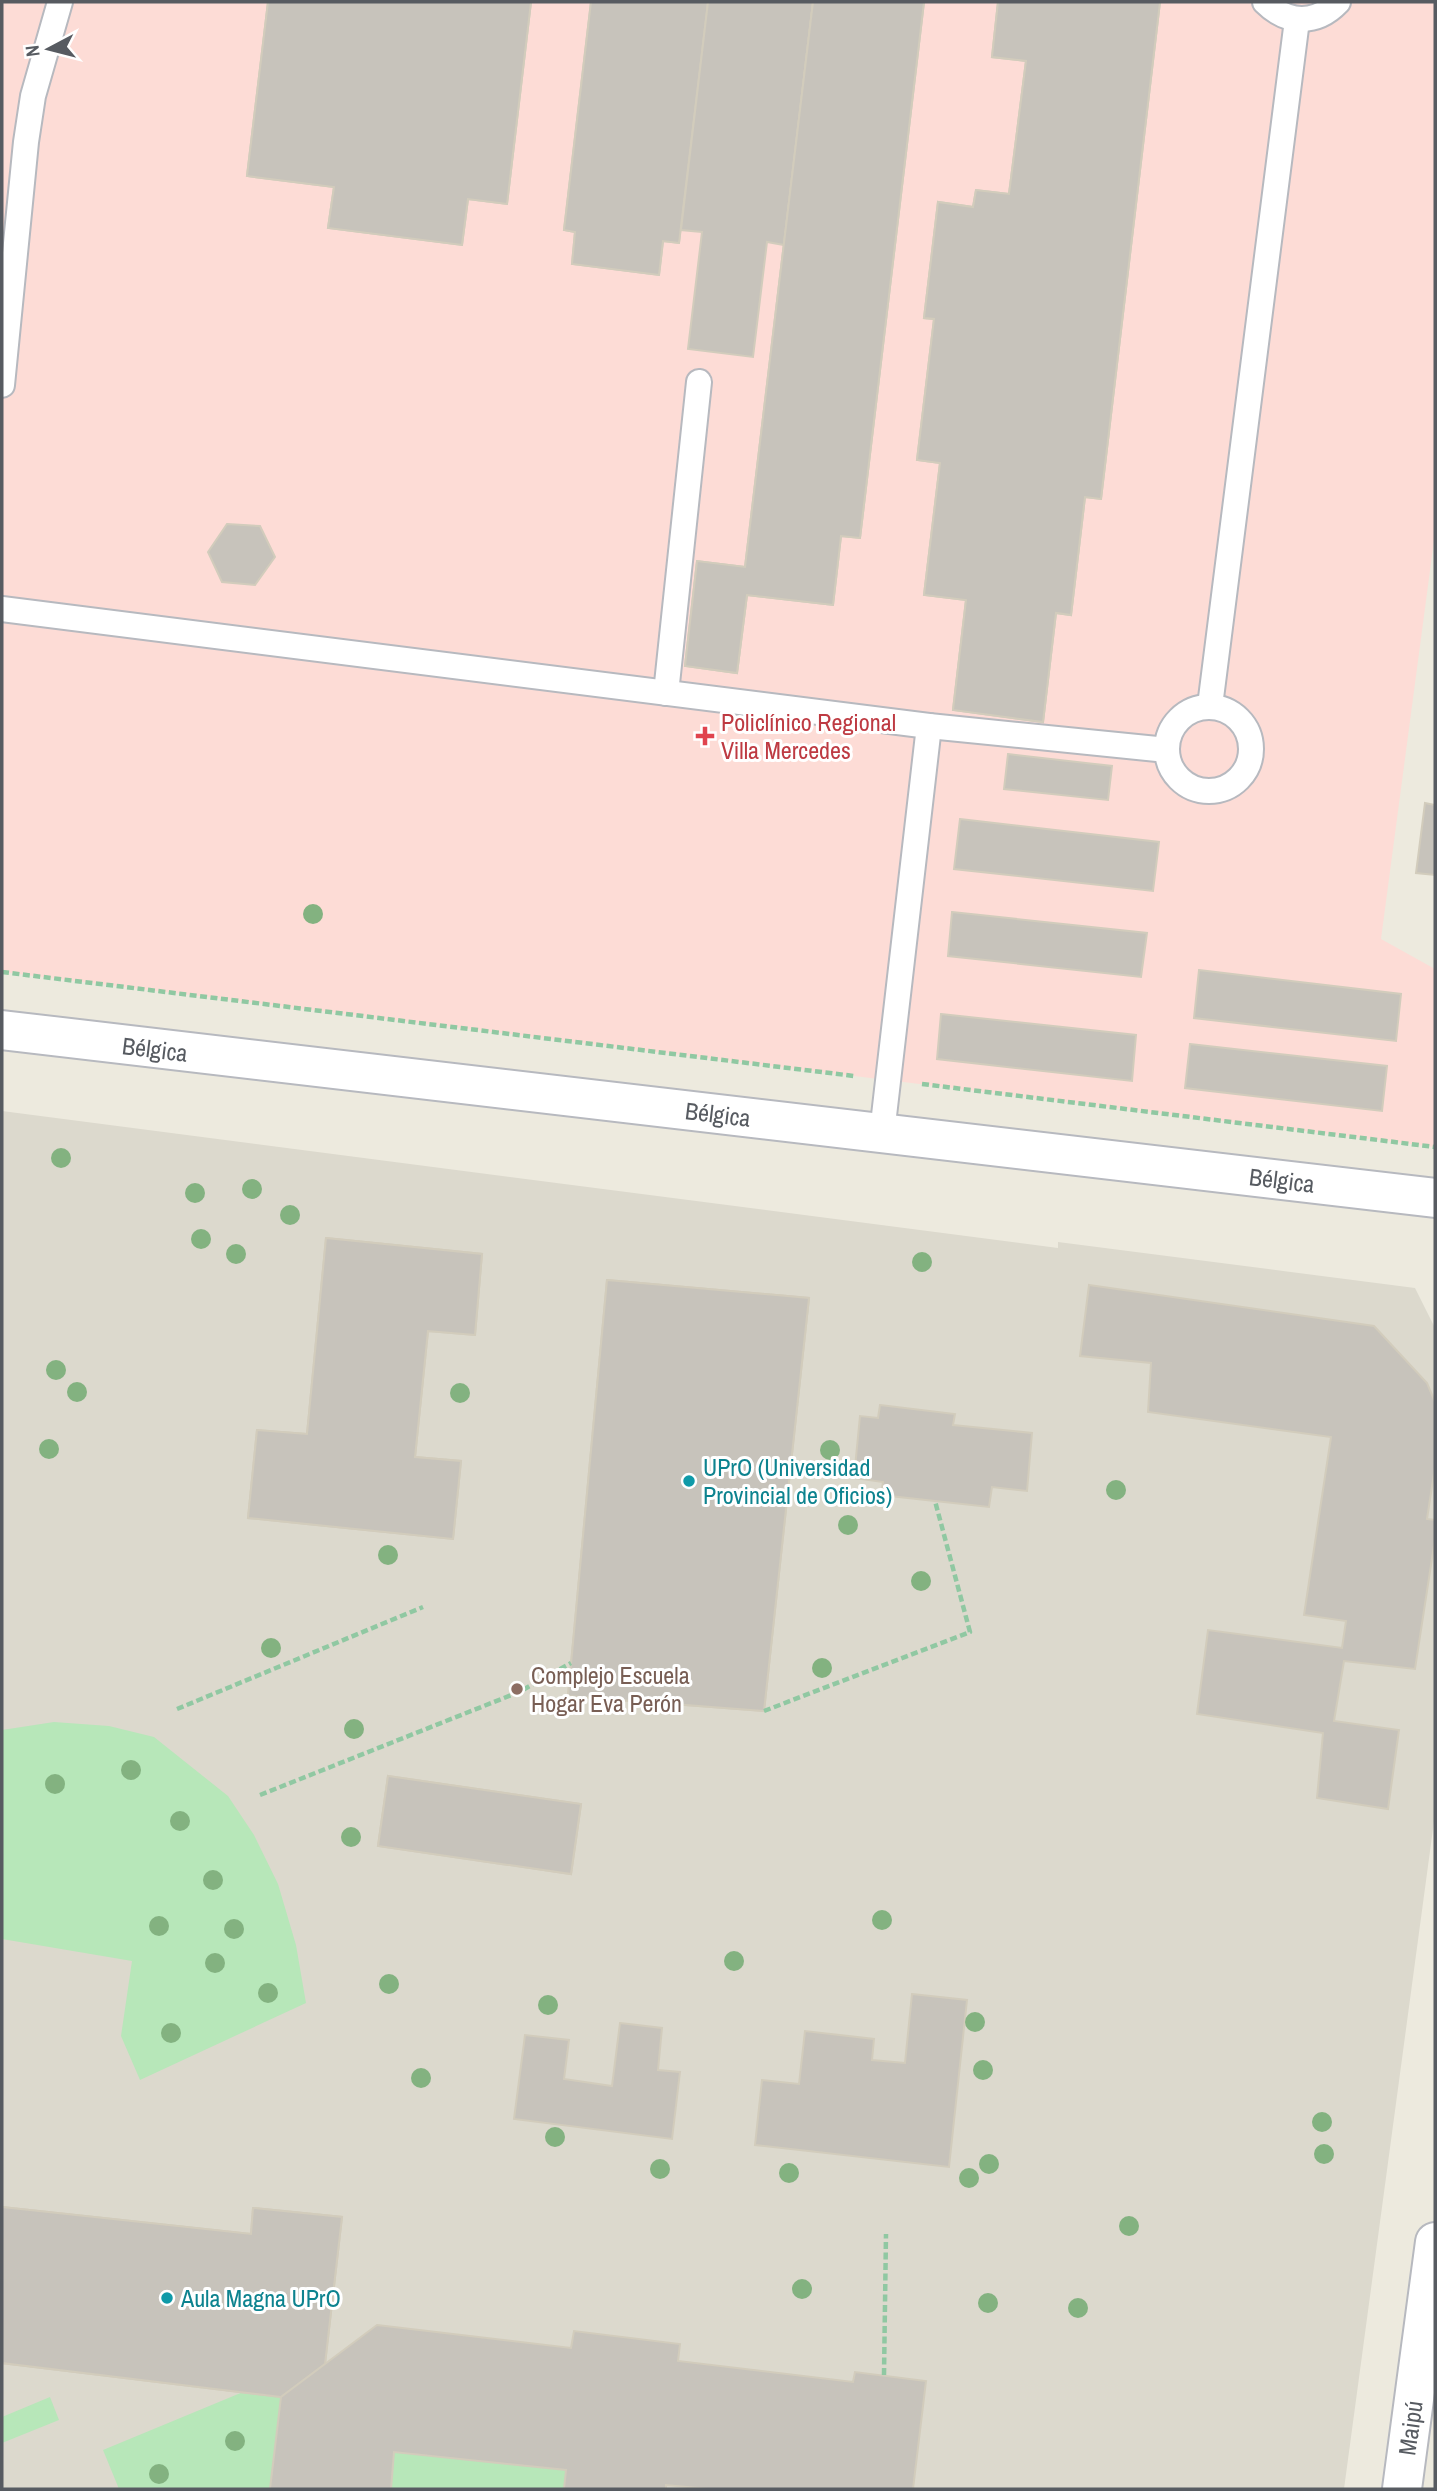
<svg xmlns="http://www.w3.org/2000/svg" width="1437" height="2491" font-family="'Archivo Narrow',sans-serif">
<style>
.education{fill:#dcd9cd}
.medical{fill:#fddcd6}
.green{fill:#b7e7b9}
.building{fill:#c7c3bb;stroke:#d2ccbc;stroke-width:2;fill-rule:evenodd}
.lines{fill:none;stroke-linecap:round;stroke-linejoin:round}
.service-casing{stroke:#b7b9bf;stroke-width:28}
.minor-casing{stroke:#b7b9bf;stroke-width:42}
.tertiary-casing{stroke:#b7b9bf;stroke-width:42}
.path{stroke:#90c8a2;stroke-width:4.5;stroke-dasharray:7 3.5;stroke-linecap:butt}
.service{stroke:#fff;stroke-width:24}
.minor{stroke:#fff;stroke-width:38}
.tertiary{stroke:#fff;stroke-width:38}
.tree{fill:#83b280}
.health-dot{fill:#e0444e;stroke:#fff;stroke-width:2.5}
.culture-dot{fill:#0f9aa8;stroke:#fff;stroke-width:2.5}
.education-dot{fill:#8d6e63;stroke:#fff;stroke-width:2.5}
.labels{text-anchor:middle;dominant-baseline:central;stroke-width:6;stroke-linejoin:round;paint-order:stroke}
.health-label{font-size:24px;fill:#be3a42;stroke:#fff;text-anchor:start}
.street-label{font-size:24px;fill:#575b61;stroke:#fff}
.culture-label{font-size:24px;fill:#0d838f;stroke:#fff;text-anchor:start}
.education-label{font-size:24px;fill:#785e54;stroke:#fff;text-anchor:start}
</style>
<rect width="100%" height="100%" fill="#edeade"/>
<path class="education" d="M2 1111 1058 1248V1242L1415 1288 1435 1328V1814L1344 2489H2Z"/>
<path class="medical" d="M2 2H1435V533L1381 939 1435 969V1147L2 972Z"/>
<g class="green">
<path d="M54 1722 109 1726 154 1737 228 1796 254 1835 278 1884 296 1945 306 2003 140 2080 121 2036 132 1961 2 1939V1730Z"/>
<path d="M243 2392 281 2397 270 2489H119L103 2450Z"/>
<path d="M50 2397 59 2420 2 2443V2417Z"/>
<path d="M394 2452 566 2470 564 2489H391Z"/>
</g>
<g class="building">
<path d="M268 2H380L376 36 420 41 425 2H531L507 204 468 199 462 245 328 228 334 187 247 176ZM370 90 415 94 410 139 366 134Z"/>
<path d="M268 2H531L507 204 468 199 462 245 328 228 334 187 247 176Z"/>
<path d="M591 2H708L679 243 663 241 659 275 572 264 575 232 564 230Z"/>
<path d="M591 2H708L679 243 663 241 659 275 572 264 575 232 564 230Z"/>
<path d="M708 2H813L784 245 767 242 753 357 688 349 702 232 681 230Z"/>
<path d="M813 2H924L860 538 841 536 833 605 747 595 737 673 685 666 697 561 745 567Z"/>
<path d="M813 2H924L860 538 841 536 833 605 747 595 737 673 685 666 697 561 745 567Z"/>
<path d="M998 2H1160L1101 499 1085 497 1071 615 1056 613 1043 722 953 710 966 600 924 595 940 463 917 460 934 319 924 318 938 202 973 207 976 190 1009 194 1026 61 992 57Z"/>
<path d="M998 2H1160L1101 499 1085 497 1071 615 1056 613 1043 722 953 710 966 600 924 595 940 463 917 460 934 319 924 318 938 202 973 207 976 190 1009 194 1026 61 992 57Z"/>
<path d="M227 524 260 526 275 557 255 585 222 582 208 552Z"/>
<path d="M1008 754 1112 766 1108 800 1004 789Z"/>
<path d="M1425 803 1435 805V875L1416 873Z"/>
<path d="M960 819 1159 842 1153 891 954 869Z"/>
<path d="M952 912 1147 933 1141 977 948 956Z"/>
<path d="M1199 970 1401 994 1396 1041 1194 1018Z"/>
<path d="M941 1014 1136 1035 1132 1081 937 1059Z"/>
<path d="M1190 1044 1387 1066 1382 1111 1185 1088Z"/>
<path d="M326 1238 482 1254 475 1335 428 1331 415 1457 461 1461 453 1539 248 1518 257 1430 307 1434Z"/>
<path d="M326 1238 482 1254 475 1335 428 1331 415 1457 461 1461 453 1539 248 1518 257 1430 307 1434Z"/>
<path d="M607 1280 809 1298 764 1711 568 1696Z"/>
<path d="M607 1280 809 1298 764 1711 568 1696Z"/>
<path d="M1089 1285 1374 1326 1427 1383 1435 1402V1467L1427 1519 1435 1520V1539L1415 1669 1344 1661 1334 1721 1399 1730 1388 1809 1317 1798 1323 1733 1197 1714 1208 1630 1342 1648 1346 1621 1304 1615 1331 1437 1148 1412 1151 1363 1080 1356Z"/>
<path d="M880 1405 955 1414 953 1425 1032 1433 1027 1491 992 1487 989 1507 881 1495 883 1482 854 1478 860 1416 878 1418Z"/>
<path d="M388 1776 581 1804 571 1874 378 1846Z"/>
<path d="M388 1776 581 1804 571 1874 378 1846Z"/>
<path d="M912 1994 967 2000 949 2167 755 2145 762 2080 799 2084 805 2031 874 2039 872 2060 905 2063Z"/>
<path d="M620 2023 662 2028 658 2070 680 2072 672 2139 514 2119 525 2035 569 2040 564 2079 612 2086Z"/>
<path d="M2 2207 251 2234 253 2208 342 2217 325 2364 281 2397 2 2363Z"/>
<path d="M2 2207 251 2234 253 2208 342 2217 325 2364 281 2397 2 2363Z"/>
<path d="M377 2325 571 2348 574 2331 680 2344 678 2361 853 2382 855 2372 926 2381 913 2489H709L666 2485V2489H564L566 2470 394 2452 391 2489H270L281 2397Z"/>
</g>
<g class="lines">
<g class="service-casing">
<g id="service">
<path d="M1265 2C1287 24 1316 25 1338 2"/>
<path d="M2 385 26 142 33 96 60 2"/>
<path d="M2 609 929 726 1167 750"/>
<path d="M666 693 699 382"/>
<path d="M1210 706 1297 20"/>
<circle cx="1209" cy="749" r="42"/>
<path d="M882 1133 929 726"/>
</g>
</g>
<g class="minor-casing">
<path id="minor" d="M2 1030 1435 1198"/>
</g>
<g class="tertiary-casing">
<path id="tertiary" d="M1402 2489 1435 2242"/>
</g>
<g class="path">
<path d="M2 972 854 1076"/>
<path d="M922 1084 1435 1147"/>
<path d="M177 1709 423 1607"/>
<path d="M764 1711 970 1632 935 1501"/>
<path d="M260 1795 519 1692 571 1663"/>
<path d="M884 2375 886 2234"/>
</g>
<use href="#service" class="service"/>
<use href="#minor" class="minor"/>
<use href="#tertiary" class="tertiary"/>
</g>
<g class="tree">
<circle cx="313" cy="914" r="10"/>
<circle cx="61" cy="1158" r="10"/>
<circle cx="252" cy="1189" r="10"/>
<circle cx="195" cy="1193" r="10"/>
<circle cx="290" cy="1215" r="10"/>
<circle cx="201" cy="1239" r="10"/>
<circle cx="236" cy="1254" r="10"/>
<circle cx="922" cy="1262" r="10"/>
<circle cx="56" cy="1370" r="10"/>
<circle cx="77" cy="1392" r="10"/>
<circle cx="460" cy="1393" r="10"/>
<circle cx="49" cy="1449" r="10"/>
<circle cx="830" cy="1450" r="10"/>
<circle cx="1116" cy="1490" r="10"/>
<circle cx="848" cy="1525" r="10"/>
<circle cx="388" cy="1555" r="10"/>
<circle cx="921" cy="1581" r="10"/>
<circle cx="271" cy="1648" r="10"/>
<circle cx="822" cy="1668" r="10"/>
<circle cx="354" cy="1729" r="10"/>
<circle cx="131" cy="1770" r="10"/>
<circle cx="55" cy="1784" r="10"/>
<circle cx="180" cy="1821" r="10"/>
<circle cx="351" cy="1837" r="10"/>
<circle cx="213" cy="1880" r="10"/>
<circle cx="882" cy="1920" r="10"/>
<circle cx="159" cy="1926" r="10"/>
<circle cx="234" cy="1929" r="10"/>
<circle cx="734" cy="1961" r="10"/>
<circle cx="215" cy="1963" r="10"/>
<circle cx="389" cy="1984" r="10"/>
<circle cx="268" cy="1993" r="10"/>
<circle cx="548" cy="2005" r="10"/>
<circle cx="975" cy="2022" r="10"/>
<circle cx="171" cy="2033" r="10"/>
<circle cx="983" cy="2070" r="10"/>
<circle cx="421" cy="2078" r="10"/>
<circle cx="1322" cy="2122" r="10"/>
<circle cx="555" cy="2137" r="10"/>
<circle cx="1324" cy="2154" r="10"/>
<circle cx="989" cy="2164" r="10"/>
<circle cx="660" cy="2169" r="10"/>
<circle cx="789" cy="2173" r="10"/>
<circle cx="969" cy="2178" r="10"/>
<circle cx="1129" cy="2226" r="10"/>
<circle cx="802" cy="2289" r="10"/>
<circle cx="988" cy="2303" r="10"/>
<circle cx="1078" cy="2308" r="10"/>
<circle cx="235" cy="2441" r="10"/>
<circle cx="159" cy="2474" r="10"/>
</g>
<path class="health-dot" d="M701.5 725.5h7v7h7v7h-7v7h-7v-7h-7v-7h7z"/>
<g class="culture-dot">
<circle cx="689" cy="1481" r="7"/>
<circle cx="167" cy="2298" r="7"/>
</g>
<circle class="education-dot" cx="517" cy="1689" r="7"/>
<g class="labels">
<g class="health-label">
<text x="721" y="722">Policlínico Regional<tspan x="721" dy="28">Villa Mercedes</tspan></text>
</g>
<g class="street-label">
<text transform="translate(155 1049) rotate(7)">Bélgica</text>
<text transform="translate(718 1114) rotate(7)">Bélgica</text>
<text transform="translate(1282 1180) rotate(7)">Bélgica</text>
<text transform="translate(1410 2428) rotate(-82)">Maipú</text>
</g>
<g class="culture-label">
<text x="703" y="1467">UPrO (Universidad<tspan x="703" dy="28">Provincial de Oficios)</tspan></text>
<text x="181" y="2298">Aula Magna UPrO</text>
</g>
<g class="education-label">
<text x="531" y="1675">Complejo Escuela<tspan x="531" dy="28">Hogar Eva Perón</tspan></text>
</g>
</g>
<rect width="1437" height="2491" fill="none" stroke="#575b61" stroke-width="7"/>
<g transform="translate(49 49) rotate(263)" stroke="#ffffff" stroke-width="5" paint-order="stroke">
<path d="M0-5L12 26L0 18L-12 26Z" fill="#575b61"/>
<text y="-10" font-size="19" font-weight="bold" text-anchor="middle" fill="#575b61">N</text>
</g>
</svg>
